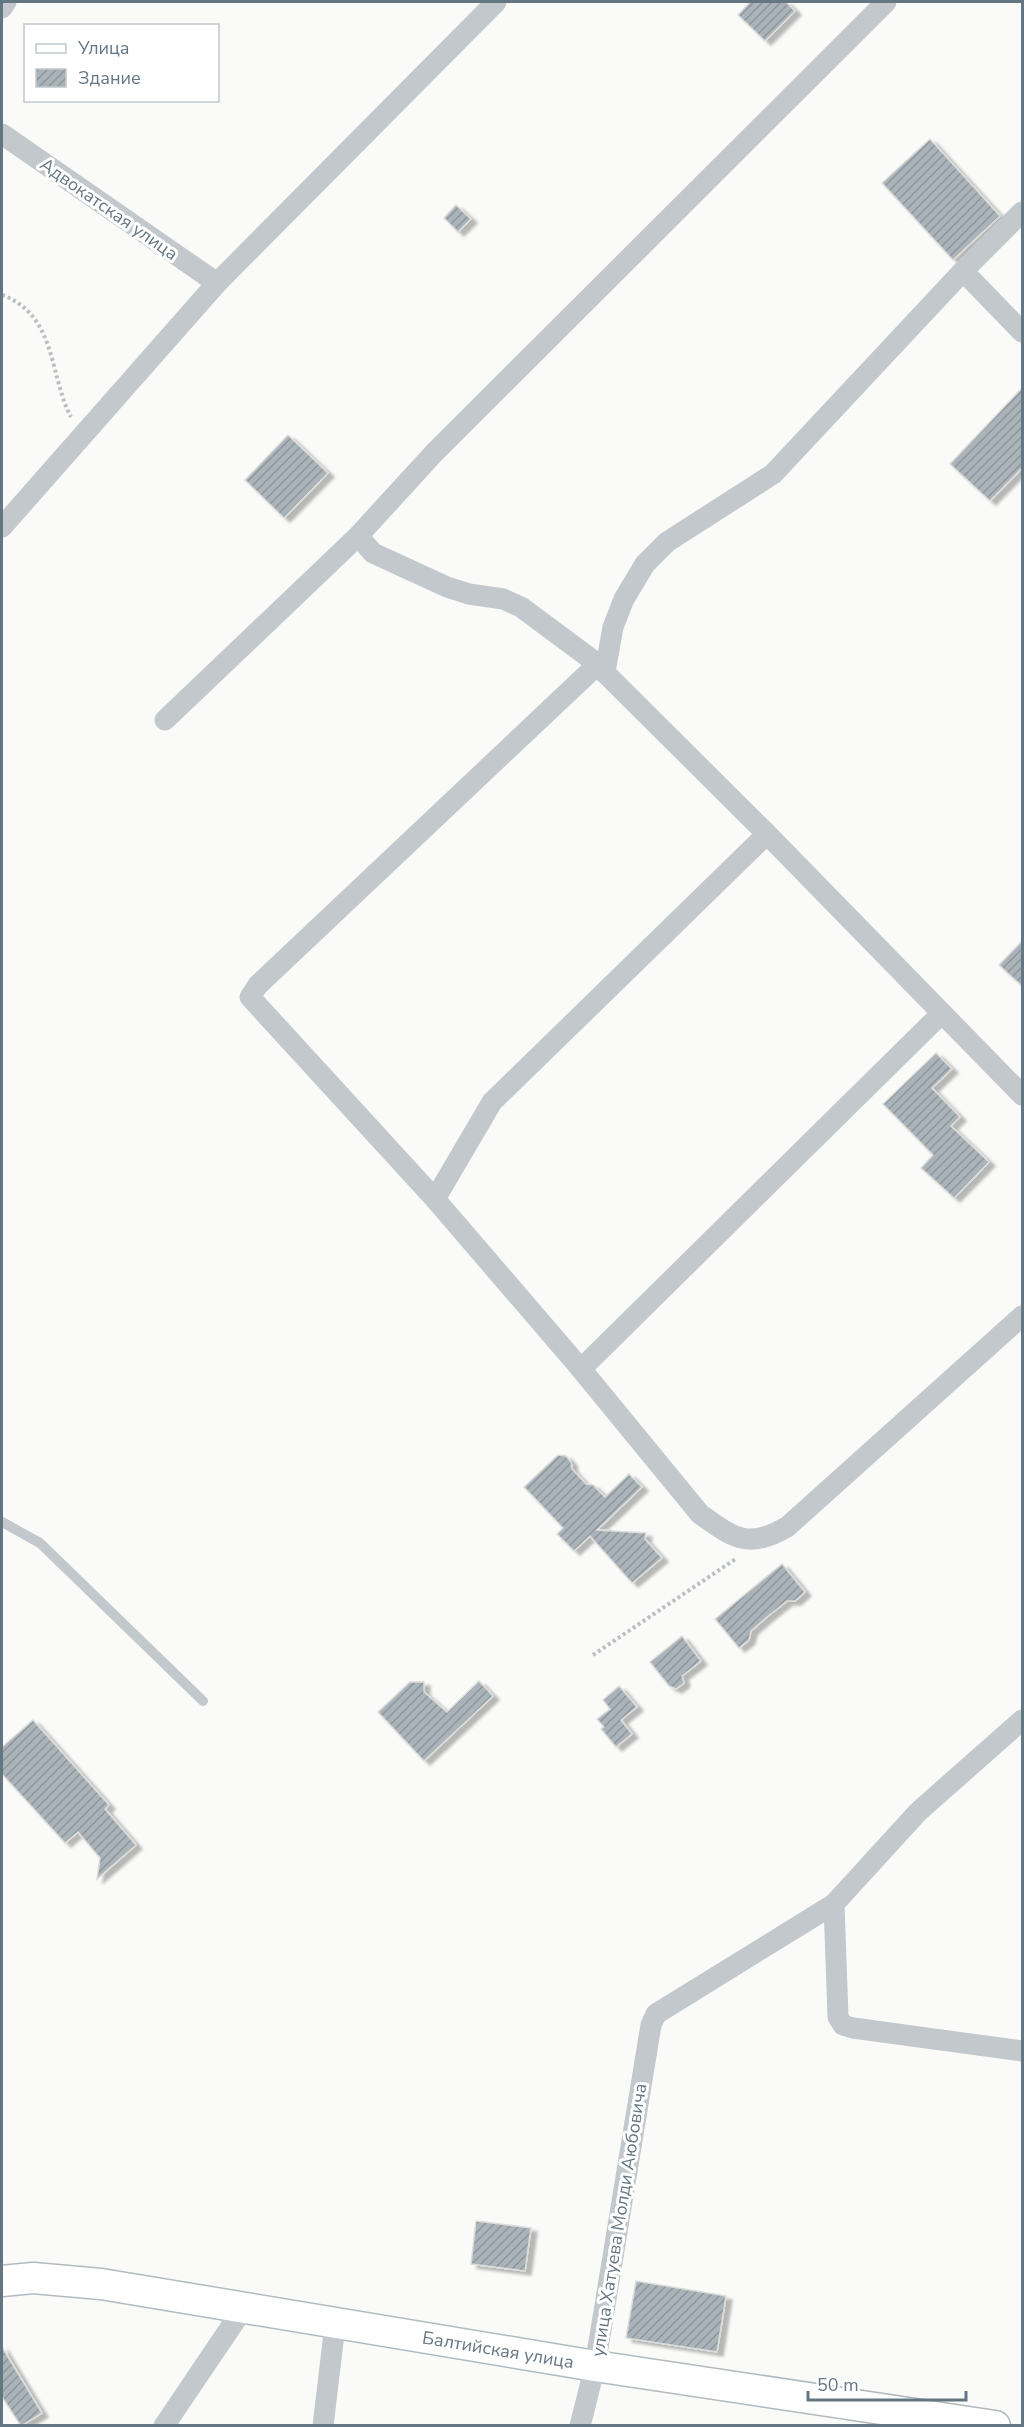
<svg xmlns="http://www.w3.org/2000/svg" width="1024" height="2427" font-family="'Nunito Sans',sans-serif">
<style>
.building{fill:url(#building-hatch);stroke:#dcdcda;stroke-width:1.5;filter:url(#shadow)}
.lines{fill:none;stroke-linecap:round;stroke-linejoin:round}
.secondary-casing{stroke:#b3babf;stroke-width:33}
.path{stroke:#bbbfc2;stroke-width:4;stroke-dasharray:3 3;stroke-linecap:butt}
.lane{stroke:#c3c8cc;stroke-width:10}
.street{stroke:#c3c8cc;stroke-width:21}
.secondary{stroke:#fff;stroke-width:30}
.labels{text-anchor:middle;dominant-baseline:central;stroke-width:6;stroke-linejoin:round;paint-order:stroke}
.street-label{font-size:18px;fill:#657683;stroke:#fff}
</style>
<defs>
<pattern id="building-hatch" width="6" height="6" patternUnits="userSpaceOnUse" patternTransform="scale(1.5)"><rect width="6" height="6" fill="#aab3b9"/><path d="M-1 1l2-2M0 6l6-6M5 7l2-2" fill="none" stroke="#8e969c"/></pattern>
<filter id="shadow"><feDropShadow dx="6" dy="4" stdDeviation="1.5" flood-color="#0004"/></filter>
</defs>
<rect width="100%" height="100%" fill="#fafaf8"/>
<g class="building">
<path d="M750 2H786L795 11 765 41 738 15Z"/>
<path d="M930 139 1000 216 953 260 882 183Z"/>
<path d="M456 205 471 219 458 232 444 218Z"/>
<path d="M1023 387V467L990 501 950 464Z"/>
<path d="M288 435 328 473 284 518 245 480Z"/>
<path d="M1023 940V987L999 965Z"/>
<path d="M936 1053 952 1069 932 1088 960 1117 951 1126 989 1162 954 1198 921 1168 933 1155 883 1104Z"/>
<path d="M558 1455 566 1456 571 1462 572 1469 586 1484 593 1485 605 1497 629 1474 642 1487 597 1530 646 1533 645 1539 662 1558 632 1583 590 1536 574 1551 557 1534 563 1528 524 1487Z"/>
<path d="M782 1564 805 1592 795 1601H787L767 1617 751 1631 749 1640 739 1648 715 1619Z"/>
<path d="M682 1636 701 1661 682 1676 684 1683 676 1689 669 1686 650 1662Z"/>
<path d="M479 1681 493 1696 424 1761 378 1712 410 1682H424V1692L447 1712Z"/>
<path d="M619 1686 637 1707 621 1720 632 1734 616 1747 601 1729 604 1727 597 1719 610 1709 603 1700Z"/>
<path d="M33 1720 109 1805 105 1809 136 1845 97 1879 100 1858 78 1832 65 1843 2 1774V1747Z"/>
<path d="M476 2221 531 2228 525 2271 471 2264Z"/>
<path d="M636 2281 726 2296 717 2352 626 2338Z"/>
<path d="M2 2347 42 2413 21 2426 2 2397Z"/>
</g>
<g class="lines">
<g class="secondary-casing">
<g id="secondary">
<path id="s1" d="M2 2281 33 2278 101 2284 595 2366 995 2426"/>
</g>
</g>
<g class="path">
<path d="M2 295C57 315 49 376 71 417"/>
<path d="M593 1655 737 1558"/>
</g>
<path class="lane" d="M2 1522 40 1543 203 1701"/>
<g class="street">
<path d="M2 8 6 2"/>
<path d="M2 134 217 283"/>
<path d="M963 271 1022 332"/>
<path d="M2 527 217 283 496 2"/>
<path d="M358 536 373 553 447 587 469 594 503 599 521 607 591 659 767 834 1022 1095"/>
<path d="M605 672 613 627 624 599 645 564 667 542 773 474 963 271 1022 212"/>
<path d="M165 720 358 536 434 453 886 2"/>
<path d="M942 1013 581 1369 700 1514C735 1539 748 1549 787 1527L1022 1316"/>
<path d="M435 1199 492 1102 767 834"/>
<path d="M581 1369 435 1199 250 997 258 985 597 665"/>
<path d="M834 1904 838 2017 843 2025 853 2028 1022 2051"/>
<path d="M164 2426 243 2309"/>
<path d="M323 2426 335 2325"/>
<path d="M580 2426 595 2366 651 2025 656 2014 834 1904 918 1812 1022 1720"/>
</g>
<use href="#secondary" class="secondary"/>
</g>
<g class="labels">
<g class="street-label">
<text transform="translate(109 209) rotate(35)">Адвокатская улица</text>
<text transform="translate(619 2220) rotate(-81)">улица Хатуева Молди Аюбовича</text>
<text stroke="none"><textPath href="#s1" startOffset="502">Балтийская улица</textPath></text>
</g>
</g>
<rect width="1024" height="2427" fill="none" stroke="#657683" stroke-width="6"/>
<rect x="24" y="24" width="195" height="78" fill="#ffffff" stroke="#c1c8cd" stroke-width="1.5"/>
<rect x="36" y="44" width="30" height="9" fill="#ffffff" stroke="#c1c8cd" stroke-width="1.5"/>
<text x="78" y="54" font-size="18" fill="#657683">Улица</text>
<rect x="36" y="69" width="30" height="18" fill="url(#building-hatch)" stroke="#c1c8cd" stroke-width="1.5"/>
<text x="78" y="84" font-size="18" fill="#657683">Здание</text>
<path d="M808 2391v9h158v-9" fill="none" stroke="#657683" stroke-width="3"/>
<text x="817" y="2391" font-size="18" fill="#657683" stroke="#ffffff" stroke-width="4.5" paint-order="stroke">50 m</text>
</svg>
